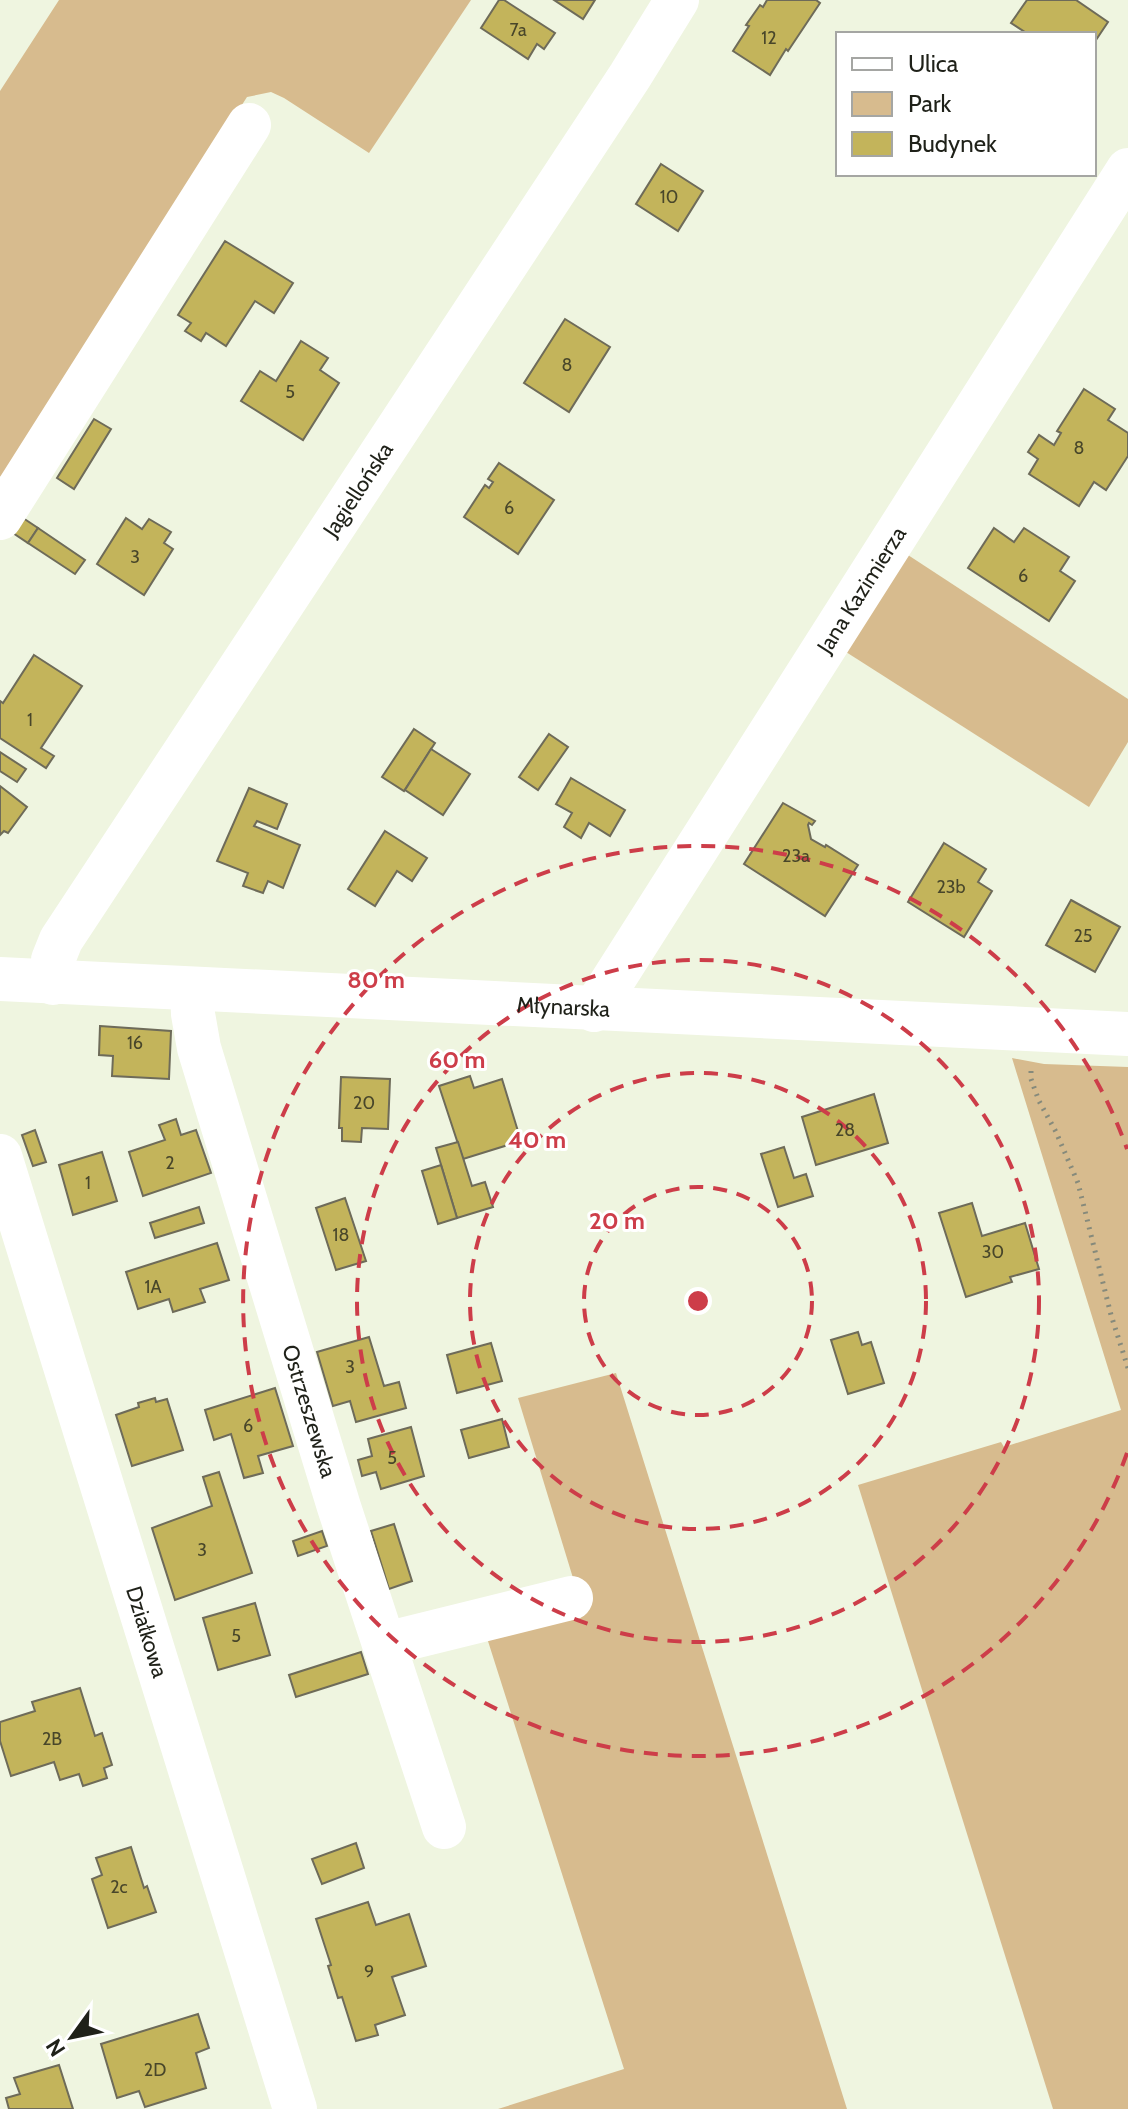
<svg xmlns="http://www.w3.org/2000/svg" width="1128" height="2109" font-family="Cabin,sans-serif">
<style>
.green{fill:#d7bb8e}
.building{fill:#c3b45b;stroke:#6e6b59;stroke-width:2}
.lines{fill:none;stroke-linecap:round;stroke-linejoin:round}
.path{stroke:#868a7b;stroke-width:5;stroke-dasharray:2 6;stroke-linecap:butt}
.minor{stroke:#fff;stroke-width:44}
.ring{fill:none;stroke:#cd3d49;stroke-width:4;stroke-dasharray:14 10}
.labels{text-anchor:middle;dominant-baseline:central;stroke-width:6;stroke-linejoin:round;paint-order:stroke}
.number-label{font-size:18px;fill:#48462a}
.street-label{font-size:22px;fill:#1f2119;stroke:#fff}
.centre{fill:#cd3d49;stroke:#fff;stroke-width:4}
.ring-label{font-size:24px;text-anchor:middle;font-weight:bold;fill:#cd3d49;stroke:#fff;stroke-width:6;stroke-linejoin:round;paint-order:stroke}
</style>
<rect width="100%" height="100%" fill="#eff5e0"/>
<g class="green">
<path d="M59 0H471L369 153 284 98 271 92 247 97 2 478 0 476V91Z"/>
<path d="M908 555 1128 699V742L1089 807 846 652Z"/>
<path d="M1012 1058 1044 1064 1128 1067V2109H1053L858 1485 1001 1442 1004 1447 1121 1410Z"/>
<path d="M616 1373 847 2109H498L624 2069 487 1638 584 1614 518 1398Z"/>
</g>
<g class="building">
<path d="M499 0H504L555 33 544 49 537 44 528 59 481 28Z"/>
<path d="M554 0H595L583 19Z"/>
<path d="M767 0H816L820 3 788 51 786 49 770 75 733 51 749 26 746 25 760 5 763 7Z"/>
<path d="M1027 0H1076L1108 22 1094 43V34H1028L1011 23Z"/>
<path d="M661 164 703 191 678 231 636 204Z"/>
<path d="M225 241 293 283 274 313 255 301 226 346 206 333 201 341 185 331 191 323 178 315Z"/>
<path d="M565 319 610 347 569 412 524 383Z"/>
<path d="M301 341 328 358 320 370 339 383 303 440 241 401 260 371 276 381Z"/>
<path d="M1084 389 1115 409 1108 420 1128 433V456L1106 490 1094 482 1079 506 1029 474 1038 459 1028 452 1039 435 1054 445 1061 433 1057 431Z"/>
<path d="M94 419 111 429 74 489 57 478Z"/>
<path d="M499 463 554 500 518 554 464 517 485 485 489 488 493 482 488 479Z"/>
<path d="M17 514 38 528 28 543 7 529Z"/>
<path d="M126 518 142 529 149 519 171 532 164 543 173 549 144 595 97 564Z"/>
<path d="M38 528 85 560 75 574 28 543Z"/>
<path d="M994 528 1014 542 1024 528 1069 557 1060 571 1075 581 1049 621 968 568Z"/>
<path d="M34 655 82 686 41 748 54 756 46 768 0 738V701L3 703Z"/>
<path d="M414 729 435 743 404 791 382 777Z"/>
<path d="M549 734 568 747 538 790 519 777Z"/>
<path d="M431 749 470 774 443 815 405 790Z"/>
<path d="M0 752 26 769 17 782 0 771Z"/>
<path d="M571 778 625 810 610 836 589 823 581 838 564 827 572 813 556 804Z"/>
<path d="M0 786 27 807 8 833 4 831 0 835Z"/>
<path d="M249 788 287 804 277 829 257 821 254 826 300 845 283 888 268 881 263 893 243 886 248 873 217 861Z"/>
<path d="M783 803 815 821 812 825 809 823 808 825 811 839 825 847 826 845 858 865 825 916 744 864Z"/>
<path d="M385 831 427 858 412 881 397 871 375 906 348 889Z"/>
<path d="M944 843 986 869 978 882 992 891 964 937 908 902Z"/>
<path d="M1071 900 1120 927 1095 972 1046 945Z"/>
<path d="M100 1026 171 1031 169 1079 112 1076 113 1056 99 1055Z"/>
<path d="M470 1076 474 1088 502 1079 521 1141 463 1159 439 1086Z"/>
<path d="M341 1077 390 1079 388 1129 362 1128 361 1142 342 1141V1128H339Z"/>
<path d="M874 1094 888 1143 816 1165 802 1117Z"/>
<path d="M176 1119 181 1135 196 1130 211 1173 143 1196 129 1152 165 1140 159 1125Z"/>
<path d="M35 1130 46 1162 33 1166 22 1135Z"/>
<path d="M458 1142 472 1186 485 1182 493 1207 457 1218 436 1148Z"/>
<path d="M784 1147 794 1178 806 1174 813 1196 778 1207 761 1154Z"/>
<path d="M102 1152 117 1201 73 1215 59 1165Z"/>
<path d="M441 1165 457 1218 438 1224 422 1171Z"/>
<path d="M345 1198 366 1261 336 1270 316 1208Z"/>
<path d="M972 1203 982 1236 1025 1223 1039 1269 1010 1277 1012 1282 966 1297 939 1213Z"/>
<path d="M199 1207 204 1223 155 1238 150 1223Z"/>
<path d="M217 1243 229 1280 200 1289 205 1302 173 1312 169 1299 138 1309 126 1272Z"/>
<path d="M858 1332 862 1345 871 1342 884 1383 848 1394 831 1340Z"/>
<path d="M369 1337 384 1386 399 1382 406 1408 356 1422 350 1401 333 1406 317 1352Z"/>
<path d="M491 1343 502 1381 457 1393 447 1355Z"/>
<path d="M275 1388 293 1446 258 1456 263 1473 244 1478 231 1434 214 1440 205 1410Z"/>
<path d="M155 1398 156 1402 167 1399 183 1450 132 1466 116 1415 139 1407 138 1403Z"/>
<path d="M502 1419 509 1447 469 1458 461 1430Z"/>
<path d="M411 1427 424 1476 381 1489 376 1472 362 1476 358 1460 372 1456 368 1439Z"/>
<path d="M219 1472 252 1573 175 1600 152 1528 212 1506 203 1477Z"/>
<path d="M394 1524 412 1581 389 1589 371 1531Z"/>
<path d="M322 1531 327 1546 298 1556 293 1541Z"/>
<path d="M255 1603 270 1655 218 1670 203 1618Z"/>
<path d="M361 1652 368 1674 296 1697 289 1675Z"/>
<path d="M80 1688 95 1736 102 1733 112 1765 104 1768 107 1778 83 1786 79 1774 60 1780 54 1762 11 1776 0 1741V1722L35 1711 32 1702Z"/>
<path d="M356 1843 364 1868 322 1884 312 1859Z"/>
<path d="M131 1847 144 1888 147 1886 156 1912 108 1928 92 1879 102 1875 96 1858Z"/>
<path d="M368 1902 376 1925 409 1914 426 1966 392 1977 405 2015 375 2025 378 2035 356 2041 342 1997 338 1998 328 1966 331 1965 316 1919Z"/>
<path d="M198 2014 209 2048 196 2053 206 2088 145 2107 139 2091 117 2098 101 2044Z"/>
<path d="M59 2065 73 2109H9L6 2098 20 2094 14 2078Z"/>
</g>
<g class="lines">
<path class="path" d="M1031 1071V1079L1039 1101 1056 1132 1078 1183 1111 1315 1128 1368"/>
<g class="minor">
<path d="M0 518 249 125"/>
<path id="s1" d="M0 979 1128 1034"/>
<path id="s2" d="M53 983V960L61 940 630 76 677 0"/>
<path id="s3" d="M192 990 193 1014 199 1048 339 1507 444 1827"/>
<path id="s4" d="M594 1010 1128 170"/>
<path id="s5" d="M0 1156 295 2109"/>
<path d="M385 1644 571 1598"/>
</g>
</g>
<g class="ring">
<circle cx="698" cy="1301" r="114"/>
<circle cx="698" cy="1301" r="228"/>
<circle cx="698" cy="1301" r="341"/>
<path d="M1127 1453A455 455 0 1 1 1127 1149"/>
</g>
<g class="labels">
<g class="number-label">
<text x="518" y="30">7a</text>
<text x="769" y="38">12</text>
<text x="669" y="197">10</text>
<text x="567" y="365">8</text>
<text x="290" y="392">5</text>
<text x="1079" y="448">8</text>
<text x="509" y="508">6</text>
<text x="135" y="557">3</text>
<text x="1023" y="576">6</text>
<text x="30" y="720">1</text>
<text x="796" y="856">23a</text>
<text x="951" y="887">23b</text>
<text x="1083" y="936">25</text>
<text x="135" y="1043">16</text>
<text x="364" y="1103">20</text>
<text x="845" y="1130">28</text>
<text x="170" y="1163">2</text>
<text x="88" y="1183">1</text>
<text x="341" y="1235">18</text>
<text x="993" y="1252">30</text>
<text x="153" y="1287">1A</text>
<text x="350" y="1367">3</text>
<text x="248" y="1426">6</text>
<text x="392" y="1458">5</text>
<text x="202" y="1550">3</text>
<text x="236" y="1636">5</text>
<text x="52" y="1739">2B</text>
<text x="119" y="1887">2c</text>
<text x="369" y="1972">9</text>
<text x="155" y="2070">2D</text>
</g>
<g class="street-label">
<text stroke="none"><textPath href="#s2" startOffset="584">Jagiellońska</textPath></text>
<text stroke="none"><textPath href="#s4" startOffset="498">Jana Kazimierza</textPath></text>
<text stroke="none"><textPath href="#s1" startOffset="564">Młynarska</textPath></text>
<text stroke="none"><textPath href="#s3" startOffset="438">Ostrzeszewska</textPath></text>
<text stroke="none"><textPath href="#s5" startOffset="498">Działkowa</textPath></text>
</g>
</g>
<circle cx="698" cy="1301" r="12" class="centre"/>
<g class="ring-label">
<text x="376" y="988">80 m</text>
<text x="457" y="1068">60 m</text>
<text x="537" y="1148">40 m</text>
<text x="617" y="1229">20 m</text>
</g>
<rect x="836" y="32" width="260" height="144" fill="#ffffff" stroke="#a5a6a3" stroke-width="2"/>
<rect x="852" y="58" width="40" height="12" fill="#ffffff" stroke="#a5a6a3" stroke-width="2"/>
<text x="908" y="72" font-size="24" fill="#1f2119">Ulica</text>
<rect x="852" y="92" width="40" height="24" fill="#d7bb8e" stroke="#a5a6a3" stroke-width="2"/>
<text x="908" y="112" font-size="24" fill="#1f2119">Park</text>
<rect x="852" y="132" width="40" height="24" fill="#c3b45b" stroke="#a5a6a3" stroke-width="2"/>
<text x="908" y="152" font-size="24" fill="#1f2119">Budynek</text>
<g transform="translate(72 2037) rotate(237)" stroke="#ffffff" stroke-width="6" paint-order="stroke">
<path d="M0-6L14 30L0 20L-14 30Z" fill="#1f2119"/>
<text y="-12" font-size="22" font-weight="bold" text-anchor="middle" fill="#1f2119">N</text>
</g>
</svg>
